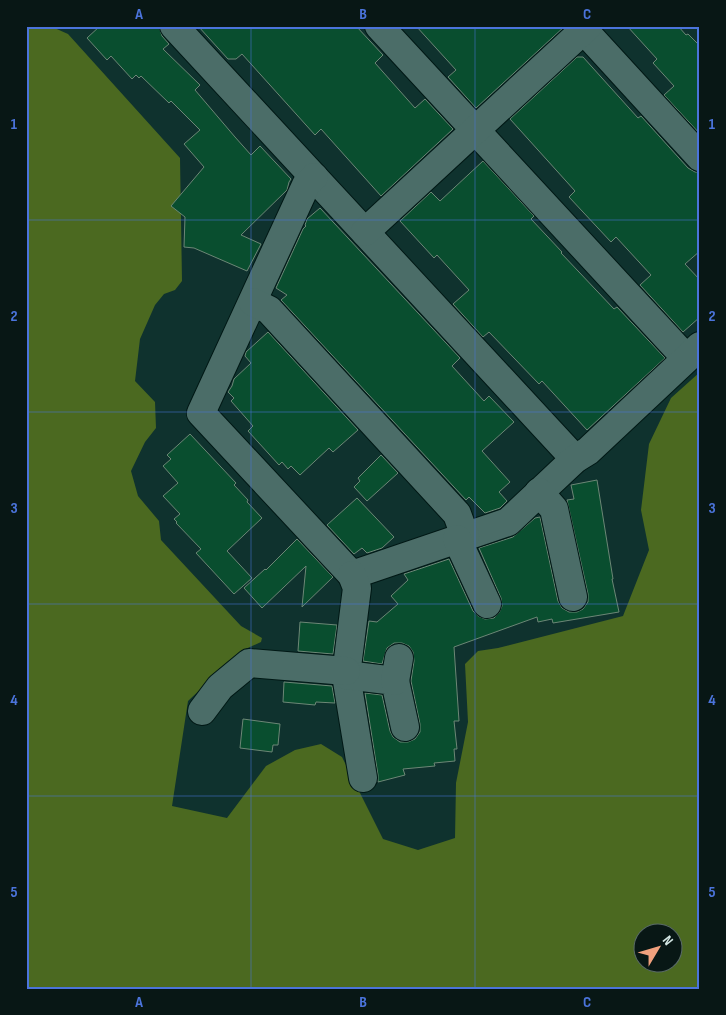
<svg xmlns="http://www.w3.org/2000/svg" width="726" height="1015" font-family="'Sofia Sans Condensed',sans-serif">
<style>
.forest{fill:#4b6920;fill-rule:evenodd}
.building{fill:#094e2f;stroke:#6c8776}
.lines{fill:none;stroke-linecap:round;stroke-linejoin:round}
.minor-casing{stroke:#011815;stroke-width:30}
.minor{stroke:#4b6d68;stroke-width:28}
.grid{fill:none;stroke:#4b74db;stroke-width:1;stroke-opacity:0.55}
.neatline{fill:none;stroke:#4b74db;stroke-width:2}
.grid-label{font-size:16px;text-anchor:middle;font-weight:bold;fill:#4b74db}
</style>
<rect width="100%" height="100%" fill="#0f322e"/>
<path class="forest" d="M26 26H50L68 34 180 158 182 281 175 290 164 294 155 305 140 339 135 381 155 402 156 428 145 442 131 471 138 496 159 521 161 540 241 626 262 638 261 642 241 651 188 701 172 806 227 818 266 766 295 750 321 744 342 757 383 839 418 850 455 838 456 783 468 722 465 664 478 651 498 648 623 616 649 550 641 510 649 444 671 398 700 372V989H26ZM644 932H674V962H644Z"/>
<g class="building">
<path d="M100 26H159L162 36 169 44 163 49 200 85 195 90 235 137 251 155 260 146 291 179 289 182 287 190 241 235 261 244 247 271 194 248 184 247 185 217 171 206 204 167 184 144 200 130 171 101 169 103 141 76 139 78 136 75 132 79 111 56 107 60 87 38Z"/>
<path d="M198 26H356L383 55 375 63 415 108 425 99 453 129 381 196 321 129 315 135 242 54 236 59H228Z"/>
<path d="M416 26H565L476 108 448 77 456 70Z"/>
<path d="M627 26H678L686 35 688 34 700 46V134L664 95 674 86 653 63 657 59Z"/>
<path d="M577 57H583L638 118 641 116 688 168 695 172H700V251L685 264 700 280V317L683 332 640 285 651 275 616 237 611 242 569 197 575 191 510 119Z"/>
<path d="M483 161 534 216 531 219 562 252 561 253 614 309 617 307 665 358 587 430 542 381 539 384 489 332 483 337 453 304 469 290 437 255 434 258 400 221 431 192 440 201Z"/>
<path d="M320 208 460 358 452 366 484 401 489 396 514 422 482 451 510 482 499 492 507 501 500 508 485 513 469 497 466 500 281 300 287 295 276 288 303 229 306 226 305 225 307 219Z"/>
<path d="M268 332 358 430 333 452 329 448 300 475 291 466 288 469 282 462 279 465 248 431 253 426 231 401 234 398 228 392 232 386 234 379 251 363 245 356 246 352Z"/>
<path d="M190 434 236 483 234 485 248 500 247 502 262 518 227 551 252 578 234 594 196 553 201 549 176 523 177 522 174 519 180 514 163 496 178 483 163 466 171 459 167 455Z"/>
<path d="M381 455 398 473 367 501 354 487 360 481 358 478Z"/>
<path d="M597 480 613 579H612L619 612 553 623 552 619 538 622 537 617 454 647 459 721H454L457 749H454L455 761 434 763 435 766 403 769 405 775 378 782V775L365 693 382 695 390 731 393 737 400 742H408L415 739 420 732V724L411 681 414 661 413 652 409 646 402 643H394L387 648 382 664 363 661 369 621 377 622 398 604 391 596 408 580 404 574 449 559 473 611 478 616 485 619 494 618 499 613 502 606 501 598 479 548 513 537 535 518 540 517 558 601 562 608 569 612H577L583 609 588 602V594L567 500 574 499 571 485Z"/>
<path d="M357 498 394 537 382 548 367 553 362 548 354 554 327 525Z"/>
<path d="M297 539 333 577 302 607 306 566 262 608 244 588 265 569 266 570Z"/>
<path d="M300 622 337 625 333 654 298 651Z"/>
<path d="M284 682 332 686 335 703 316 702 315 705 283 702Z"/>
<path d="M243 719 280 724 278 745H273L272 752 240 748Z"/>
</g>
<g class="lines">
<g class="minor-casing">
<g id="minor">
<path d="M174 26 575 459"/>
<path d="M379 26 686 358"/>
<path d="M580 26 700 157"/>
<path d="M314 177 306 185 201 413 352 575 508 522 575 459 588 451 700 346"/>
<path d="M365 232 588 26"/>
<path d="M253 302 269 310 457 514 465 536"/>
<path d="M539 492 554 509 573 597"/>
<path d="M457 539 487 604"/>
<path d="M352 575 357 588 346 675 363 778"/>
<path d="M346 675 395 681 405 727"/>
<path d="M395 681 399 658"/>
<path d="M202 711 220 687 249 663 346 671"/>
</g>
</g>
<use href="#minor" class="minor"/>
</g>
<path class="grid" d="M251 26V989M475 26V989M26 220H700M26 412H700M26 604H700M26 796H700"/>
<rect width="726" height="1015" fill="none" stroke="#081715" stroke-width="55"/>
<g transform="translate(658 948) rotate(52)"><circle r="24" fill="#081715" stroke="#5a6b68"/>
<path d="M0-4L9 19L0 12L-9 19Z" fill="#f1a17d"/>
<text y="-8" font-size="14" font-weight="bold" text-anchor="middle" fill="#d5e8e5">N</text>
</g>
<rect x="28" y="28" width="670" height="960" class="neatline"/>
<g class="grid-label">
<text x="139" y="19">A</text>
<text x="363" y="19">B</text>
<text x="587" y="19">C</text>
<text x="14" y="129">1</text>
<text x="712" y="129">1</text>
<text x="14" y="321">2</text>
<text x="712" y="321">2</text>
<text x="14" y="513">3</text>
<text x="712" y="513">3</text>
<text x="14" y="705">4</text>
<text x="712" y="705">4</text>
<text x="14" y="897">5</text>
<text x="712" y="897">5</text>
<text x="139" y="1007">A</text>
<text x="363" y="1007">B</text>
<text x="587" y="1007">C</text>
</g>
</svg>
